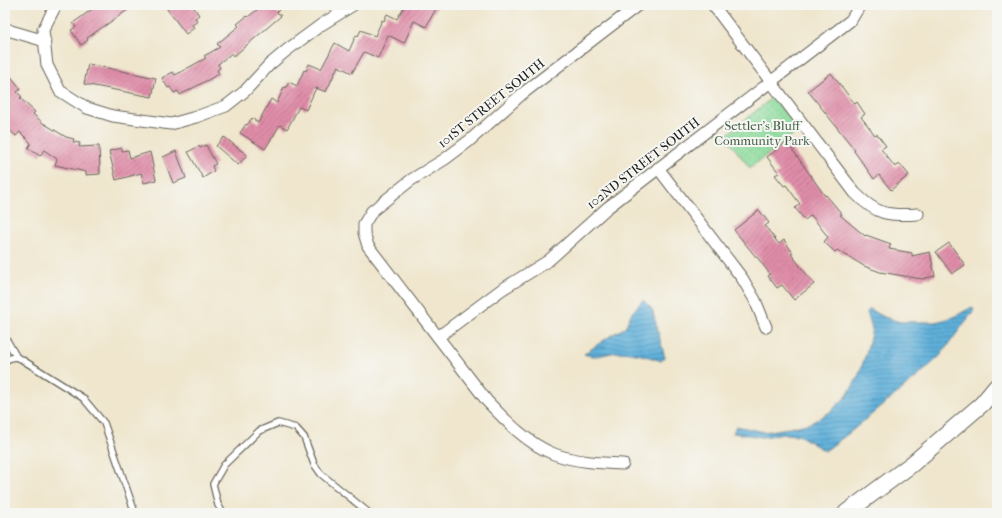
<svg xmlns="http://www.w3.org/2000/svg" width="1002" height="518" font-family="'IM FELL French Canon',serif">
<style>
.park{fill:url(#park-dots);stroke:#547c5c}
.water{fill:url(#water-rules);stroke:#3e667b}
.building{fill:url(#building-hatch)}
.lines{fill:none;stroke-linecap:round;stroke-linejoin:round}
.lane-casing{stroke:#66635a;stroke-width:8}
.street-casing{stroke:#66635a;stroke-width:13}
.secondary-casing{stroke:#66635a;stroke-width:18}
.lane{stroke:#fff;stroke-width:5.5}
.street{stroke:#fff;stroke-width:11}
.secondary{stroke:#fff;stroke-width:16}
.labels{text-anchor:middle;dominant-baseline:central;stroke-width:4;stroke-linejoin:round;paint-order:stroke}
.street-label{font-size:13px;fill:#1c1c1c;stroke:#f6f6f2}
.park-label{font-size:13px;fill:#435f48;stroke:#f6f6f2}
</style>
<defs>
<pattern id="park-dots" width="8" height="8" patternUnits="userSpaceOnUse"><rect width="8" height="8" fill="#8bdb9b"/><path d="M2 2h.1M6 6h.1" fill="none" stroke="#77bb85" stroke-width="1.8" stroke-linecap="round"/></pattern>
<pattern id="water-rules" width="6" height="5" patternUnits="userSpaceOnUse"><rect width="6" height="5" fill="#5fb0da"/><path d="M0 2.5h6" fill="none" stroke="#4e8eb0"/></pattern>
<pattern id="building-hatch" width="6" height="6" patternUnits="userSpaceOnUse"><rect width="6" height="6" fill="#e08da9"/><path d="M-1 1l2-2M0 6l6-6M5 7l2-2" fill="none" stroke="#b57289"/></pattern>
</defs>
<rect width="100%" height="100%" fill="#f6f6f2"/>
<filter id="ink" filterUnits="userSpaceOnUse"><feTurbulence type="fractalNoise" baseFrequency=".025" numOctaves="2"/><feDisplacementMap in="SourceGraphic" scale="8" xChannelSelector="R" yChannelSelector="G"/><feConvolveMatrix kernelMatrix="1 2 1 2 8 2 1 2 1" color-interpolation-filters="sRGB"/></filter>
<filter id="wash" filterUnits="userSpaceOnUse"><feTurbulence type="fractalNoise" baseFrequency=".012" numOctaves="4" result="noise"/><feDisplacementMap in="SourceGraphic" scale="16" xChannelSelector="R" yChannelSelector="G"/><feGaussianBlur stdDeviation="0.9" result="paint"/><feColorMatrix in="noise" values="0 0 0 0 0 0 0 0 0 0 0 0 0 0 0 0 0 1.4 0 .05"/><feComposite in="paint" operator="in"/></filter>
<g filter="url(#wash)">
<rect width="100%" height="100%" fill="#efe6cd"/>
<path class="park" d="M773 97 799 130 750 168 725 136Z"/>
<g class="water">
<path d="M643 300 652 309 665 358 661 361C648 356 632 352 618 352 606 353 596 359 584 354L613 334 625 328 631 314Z"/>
<path d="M972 307 974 310 940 356 918 376 849 433 825 451 799 435 783 434 762 437 733 433 736 426 764 432 789 428 811 423 830 412 847 396 858 377 866 354 872 329 867 312 870 309 884 317 900 322H936L954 317Z"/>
</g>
<g id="blocks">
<g class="building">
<path d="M98 5H135L87 38 88 40 81 45 71 30 76 27 73 23Z"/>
<path d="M164 5H192L199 15 195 18 198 21 192 25 194 28 186 34Z"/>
<path d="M263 5H275L279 10 277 12 281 16 234 56 232 53 218 64 220 68 217 70 219 74 180 95 178 91 174 93 170 87 168 88 162 78 173 72 175 75 206 58 204 56 220 47 217 44 239 26 237 24 247 16 248 17Z"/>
<path d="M405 5H438L426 27 414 21 404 43 388 35 378 58 364 52 352 73 338 66 326 92 316 88 306 110 299 107 287 129 280 125 265 149 240 133 246 124 247 125 252 118 258 123 271 99 277 103 284 87 286 88 289 82 297 86 304 70 306 71 309 64 321 69 335 43 349 51 356 35 358 36 361 30 375 36 382 20 384 21 387 14 397 19Z"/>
<path d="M88 64 156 78 152 97 84 84Z"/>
<path d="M5 69 21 89 17 92 22 97 20 98 35 112 33 114 43 123 66 137 74 139 73 142 80 143 79 147 99 146 100 174 86 175V172L55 165 57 159 44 150 40 156 28 148 31 143 20 132 16 136 5 126Z"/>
<path d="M831 73 855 104 857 102 865 114 861 117 875 135 877 134 886 146 881 149 895 167 900 164 909 175 891 190 879 175 874 179 854 151 855 150 808 91Z"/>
<path d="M224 137 247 155 238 165 216 146Z"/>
<path d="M787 142 825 196 826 195 842 214 840 215 865 236 866 235 891 244 889 249 912 253V256L930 252 935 276 922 279 880 272 864 266 837 250 835 252 824 242 828 237 811 215 805 220 795 208 800 204 786 185 784 186 775 175 779 173 767 157Z"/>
<path d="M206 145 216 164 212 166 214 171 203 178 188 152 199 146 200 148Z"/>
<path d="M122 148V151L128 150 130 158 150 152 156 180 144 183 141 173 116 180 109 151Z"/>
<path d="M176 151 186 178 173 183 163 157Z"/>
<path d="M759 210 769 223 765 226 779 244 784 240 793 253 791 254 814 284 794 300 782 285 777 288 768 276 770 274 757 257H756L734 230Z"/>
<path d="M949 243 965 265 952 274 936 252Z"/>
</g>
</g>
</g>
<g filter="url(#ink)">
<use href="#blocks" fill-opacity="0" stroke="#66635a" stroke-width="1"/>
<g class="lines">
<g class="lane-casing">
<g id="lane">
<path d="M5 337 16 356"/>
<path d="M5 361C11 357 15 356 21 359L83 398 104 423 135 513"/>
<path d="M223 513 218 505 213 484 224 465 259 431 278 423 296 428 304 437 314 464 321 474 369 513"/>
</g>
</g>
<g class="street-casing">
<g id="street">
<path d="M56 5 43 30 47 65 60 91 87 108 113 116 171 124 196 117 226 106 245 91 269 65 287 50 321 25 353 5"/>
<path d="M713 5 855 193C877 215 888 216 918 214"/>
<path d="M5 28 11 31 45 41"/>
<path d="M658 168 742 278 755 300 766 327"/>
<path d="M438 337 501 290 548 261 607 208 851 20 860 5"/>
<path d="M623 464C600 463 576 462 554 454 528 444 506 421 487 401L368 246 364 233V224L372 211 411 180 445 159 469 141 522 94 638 5"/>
</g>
</g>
<g class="secondary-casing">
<path id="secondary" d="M846 513 912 464 982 404 997 386"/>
</g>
<use href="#lane" class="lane"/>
<use href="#street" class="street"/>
<use href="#secondary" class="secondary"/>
</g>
</g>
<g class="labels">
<g class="street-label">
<text transform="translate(491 103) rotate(-39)">101ST STREET SOUTH</text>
<text transform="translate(643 163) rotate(-38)">102ND STREET SOUTH</text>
</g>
<g class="park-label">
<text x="762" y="125">Settler's Bluff<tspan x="762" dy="15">Community Park</tspan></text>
</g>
</g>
<rect width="1002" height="518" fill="none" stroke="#f6f6f2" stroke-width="20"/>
</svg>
